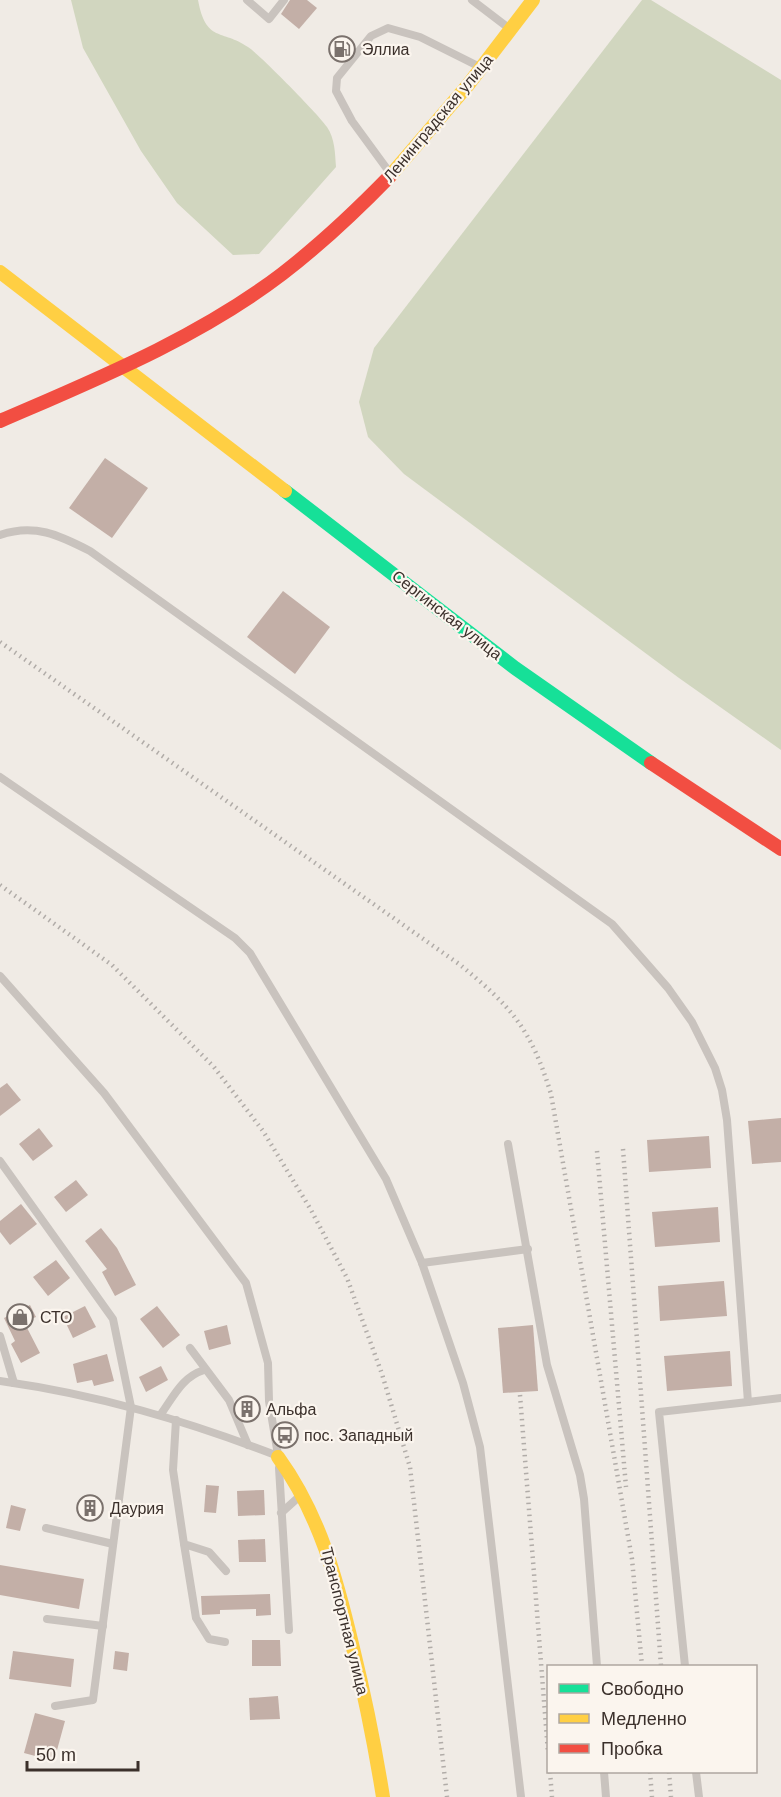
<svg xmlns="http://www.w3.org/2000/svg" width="781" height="1797" font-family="Arial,sans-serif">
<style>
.green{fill:#d1d6bf}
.building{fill:#c3afa7}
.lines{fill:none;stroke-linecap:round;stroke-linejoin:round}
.lane{stroke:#c9c3be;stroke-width:8}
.fast{stroke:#16e098;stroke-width:14}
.slow{stroke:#ffcf43;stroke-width:14}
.jam{stroke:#f24e42;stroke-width:14}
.rail{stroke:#b1aca8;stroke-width:4.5;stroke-dasharray:1.5 4.5;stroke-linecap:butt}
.labels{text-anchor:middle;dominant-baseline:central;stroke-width:4.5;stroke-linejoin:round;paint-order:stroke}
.poi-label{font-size:16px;fill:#3b302b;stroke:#fbf5ee;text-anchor:start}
.street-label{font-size:16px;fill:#3b302b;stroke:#fbf5ee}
</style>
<rect width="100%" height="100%" fill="#f0ebe5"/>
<g class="green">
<path d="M71 0H198C206 43 222 29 248 47 258 53 321 117 327 127 335 139 335 153 336 167L259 254 233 255 177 203 141 151 83 48Z"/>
<path d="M642 0H651L781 80V750L679 678 404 474 368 437 359 402 374 348Z"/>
</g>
<g class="building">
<path d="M290 0H307L317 8 299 29 281 14Z"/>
<path d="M105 458 148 488 112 538 69 508Z"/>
<path d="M283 591 330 627 295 674 247 637Z"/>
<path d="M7 1083 21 1100 0 1116V1088Z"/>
<path d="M781 1118V1162L752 1164 748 1121Z"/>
<path d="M39 1128 53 1146 33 1161 19 1144Z"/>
<path d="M709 1136 711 1168 649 1172 647 1140Z"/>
<path d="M76 1180 88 1195 66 1212 54 1197Z"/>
<path d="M21 1204 37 1224 10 1245 0 1232V1221Z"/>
<path d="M718 1207 720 1242 655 1247 652 1212Z"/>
<path d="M101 1228 117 1248 136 1285 115 1296 102 1272 107 1269 85 1241Z"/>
<path d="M56 1260 70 1278 48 1296 33 1277Z"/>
<path d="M724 1281 727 1316 660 1321 658 1286Z"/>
<path d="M30 1305 36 1317 24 1322 40 1353 21 1363 11 1344 15 1341 4 1318Z"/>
<path d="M85 1306 96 1327 73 1338 63 1317Z"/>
<path d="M157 1306 180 1335 163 1348 140 1319Z"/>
<path d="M227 1325 231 1344 209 1350 204 1331Z"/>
<path d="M533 1325 538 1391 503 1393 498 1328Z"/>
<path d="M730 1351 732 1386 667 1391 664 1356Z"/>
<path d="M107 1354 114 1381 94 1386 92 1380 77 1383 73 1364Z"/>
<path d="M161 1366 168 1380 146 1392 139 1377Z"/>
<path d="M206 1485 219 1486 216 1513 204 1512Z"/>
<path d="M264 1490 265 1515 238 1516 237 1491Z"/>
<path d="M80 1500 102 1502 101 1516 78 1513Z"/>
<path d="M11 1505 26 1509 20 1531 6 1528Z"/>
<path d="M265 1539 266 1562H239L238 1540Z"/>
<path d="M0 1565 84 1579 79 1609 0 1595Z"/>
<path d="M270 1594 271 1615 256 1616V1609L220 1610V1614L202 1615 201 1596Z"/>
<path d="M252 1640H280L281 1666H252Z"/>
<path d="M13 1651 74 1659 71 1687 9 1679Z"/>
<path d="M115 1651 129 1653 127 1671 113 1669Z"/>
<path d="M278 1696 280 1719 250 1720 249 1698Z"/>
<path d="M35 1713 65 1721 54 1761 24 1753Z"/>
</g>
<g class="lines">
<g class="lane">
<path d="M247 0 269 19 284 0"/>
<path d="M472 0 510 29"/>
<path d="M390 173 352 121 336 91 337 78 371 36 388 28 420 37 480 67"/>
<path d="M0 535C34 523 59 535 90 551L612 924 668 988 692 1022 715 1068 722 1090 727 1120 748 1402 781 1398"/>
<path d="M0 777 235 938 250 953 386 1179 422 1263 463 1383 480 1447 521 1797"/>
<path d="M0 976 104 1093 246 1283 268 1363 269 1401 278 1455"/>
<path d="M508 1144 547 1365 580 1475 584 1499 597 1666"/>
<path d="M0 1161 113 1319 131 1407 93 1700 55 1706"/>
<path d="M422 1263 528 1249"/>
<path d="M0 1336 14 1383"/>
<path d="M190 1348 229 1400 248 1445"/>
<path d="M0 1381C99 1395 184 1420 278 1456"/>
<path d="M161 1414C174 1396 182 1377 204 1370"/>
<path d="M176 1420 173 1470 184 1544 209 1552 226 1571"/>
<path d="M279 1468 289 1630"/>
<path d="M281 1513 301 1495"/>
<path d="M46 1528 113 1544"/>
<path d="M184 1544 196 1618 209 1639 225 1642"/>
<path d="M47 1619 103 1626"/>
<path d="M685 1666 659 1412 748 1402"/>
<path d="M604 1772 606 1797"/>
<path d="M696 1772 699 1797"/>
</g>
<path class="fast" d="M285 491 515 668 651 763"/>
<g class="slow">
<path d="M390 176 468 85 533 0"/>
<path d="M0 272 285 491"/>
<path d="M278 1457C320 1515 337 1580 353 1648 365 1697 375 1747 383 1797"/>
</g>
<g class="jam">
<path d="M0 421C97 379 198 338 282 274 321 244 356 211 390 176"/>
<path d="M651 763 781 849"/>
</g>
<g class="rail">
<path d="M0 642 459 964C512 1007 531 1029 551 1094L632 1559 642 1666"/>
<path d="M0 885 112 965 214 1067 263 1131 311 1210 347 1278 382 1374 410 1467 447 1797"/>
<path d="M623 1149 661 1666"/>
<path d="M597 1151 626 1487"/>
<path d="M520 1395 548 1752"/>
<path d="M550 1772 552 1797"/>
<path d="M650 1772 652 1797"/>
<path d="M669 1772 671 1797"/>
</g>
</g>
<defs>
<g id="fuel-ring" transform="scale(1.35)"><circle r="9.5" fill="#fbf5ee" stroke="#7a716c" stroke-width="1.5"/><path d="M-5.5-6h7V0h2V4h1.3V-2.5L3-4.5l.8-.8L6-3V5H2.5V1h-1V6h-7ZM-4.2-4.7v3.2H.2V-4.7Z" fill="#7a716c"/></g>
<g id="shop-ring" transform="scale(1.35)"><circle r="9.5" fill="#fbf5ee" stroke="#7a716c" stroke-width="1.5"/><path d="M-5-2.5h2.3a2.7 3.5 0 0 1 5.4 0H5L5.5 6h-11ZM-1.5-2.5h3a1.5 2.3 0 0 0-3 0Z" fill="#7a716c"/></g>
<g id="building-ring" transform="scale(1.35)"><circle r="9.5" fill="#fbf5ee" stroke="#7a716c" stroke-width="1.5"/><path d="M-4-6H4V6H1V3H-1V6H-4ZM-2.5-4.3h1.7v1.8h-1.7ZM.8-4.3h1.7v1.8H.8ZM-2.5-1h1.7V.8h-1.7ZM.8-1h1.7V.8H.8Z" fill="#7a716c"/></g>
<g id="bus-ring" transform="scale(1.35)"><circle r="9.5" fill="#fbf5ee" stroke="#7a716c" stroke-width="1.5"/><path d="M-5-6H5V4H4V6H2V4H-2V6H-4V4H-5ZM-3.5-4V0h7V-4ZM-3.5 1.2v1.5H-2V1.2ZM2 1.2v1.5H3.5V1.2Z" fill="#7a716c"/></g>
</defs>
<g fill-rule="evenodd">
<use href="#fuel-ring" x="342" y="49"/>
<use href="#shop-ring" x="20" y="1317"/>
<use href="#building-ring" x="247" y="1409"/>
<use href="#bus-ring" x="285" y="1435"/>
<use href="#building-ring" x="90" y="1508"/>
</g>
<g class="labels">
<g class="poi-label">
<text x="362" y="49">Эллиа</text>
<text x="40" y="1317">СТО</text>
<text x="266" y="1409">Альфа</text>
<text x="304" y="1435">пос. Западный</text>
<text x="110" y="1508">Даурия</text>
</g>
<g class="street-label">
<text transform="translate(438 118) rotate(-50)">Ленинградская улица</text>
<text transform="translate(447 615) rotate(38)">Сергинская улица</text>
<text transform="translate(345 1621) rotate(76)">Транспортная улица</text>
</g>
</g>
<rect x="547" y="1665" width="210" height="108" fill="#fbf5ee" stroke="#aea6a0" stroke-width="1.5"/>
<rect x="559" y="1684" width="30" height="9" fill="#16e098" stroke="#aea6a0" stroke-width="1.5"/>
<text x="601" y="1695" font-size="18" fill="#3b302b">Свободно</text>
<rect x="559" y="1714" width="30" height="9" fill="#ffcf43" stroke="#aea6a0" stroke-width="1.5"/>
<text x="601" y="1725" font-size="18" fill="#3b302b">Медленно</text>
<rect x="559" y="1744" width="30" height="9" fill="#f24e42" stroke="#aea6a0" stroke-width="1.5"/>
<text x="601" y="1755" font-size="18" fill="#3b302b">Пробка</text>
<path d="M27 1761v9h111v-9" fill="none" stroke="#3b302b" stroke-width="3"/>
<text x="36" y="1761" font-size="18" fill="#3b302b" stroke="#fbf5ee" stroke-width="4.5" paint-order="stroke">50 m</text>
</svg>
